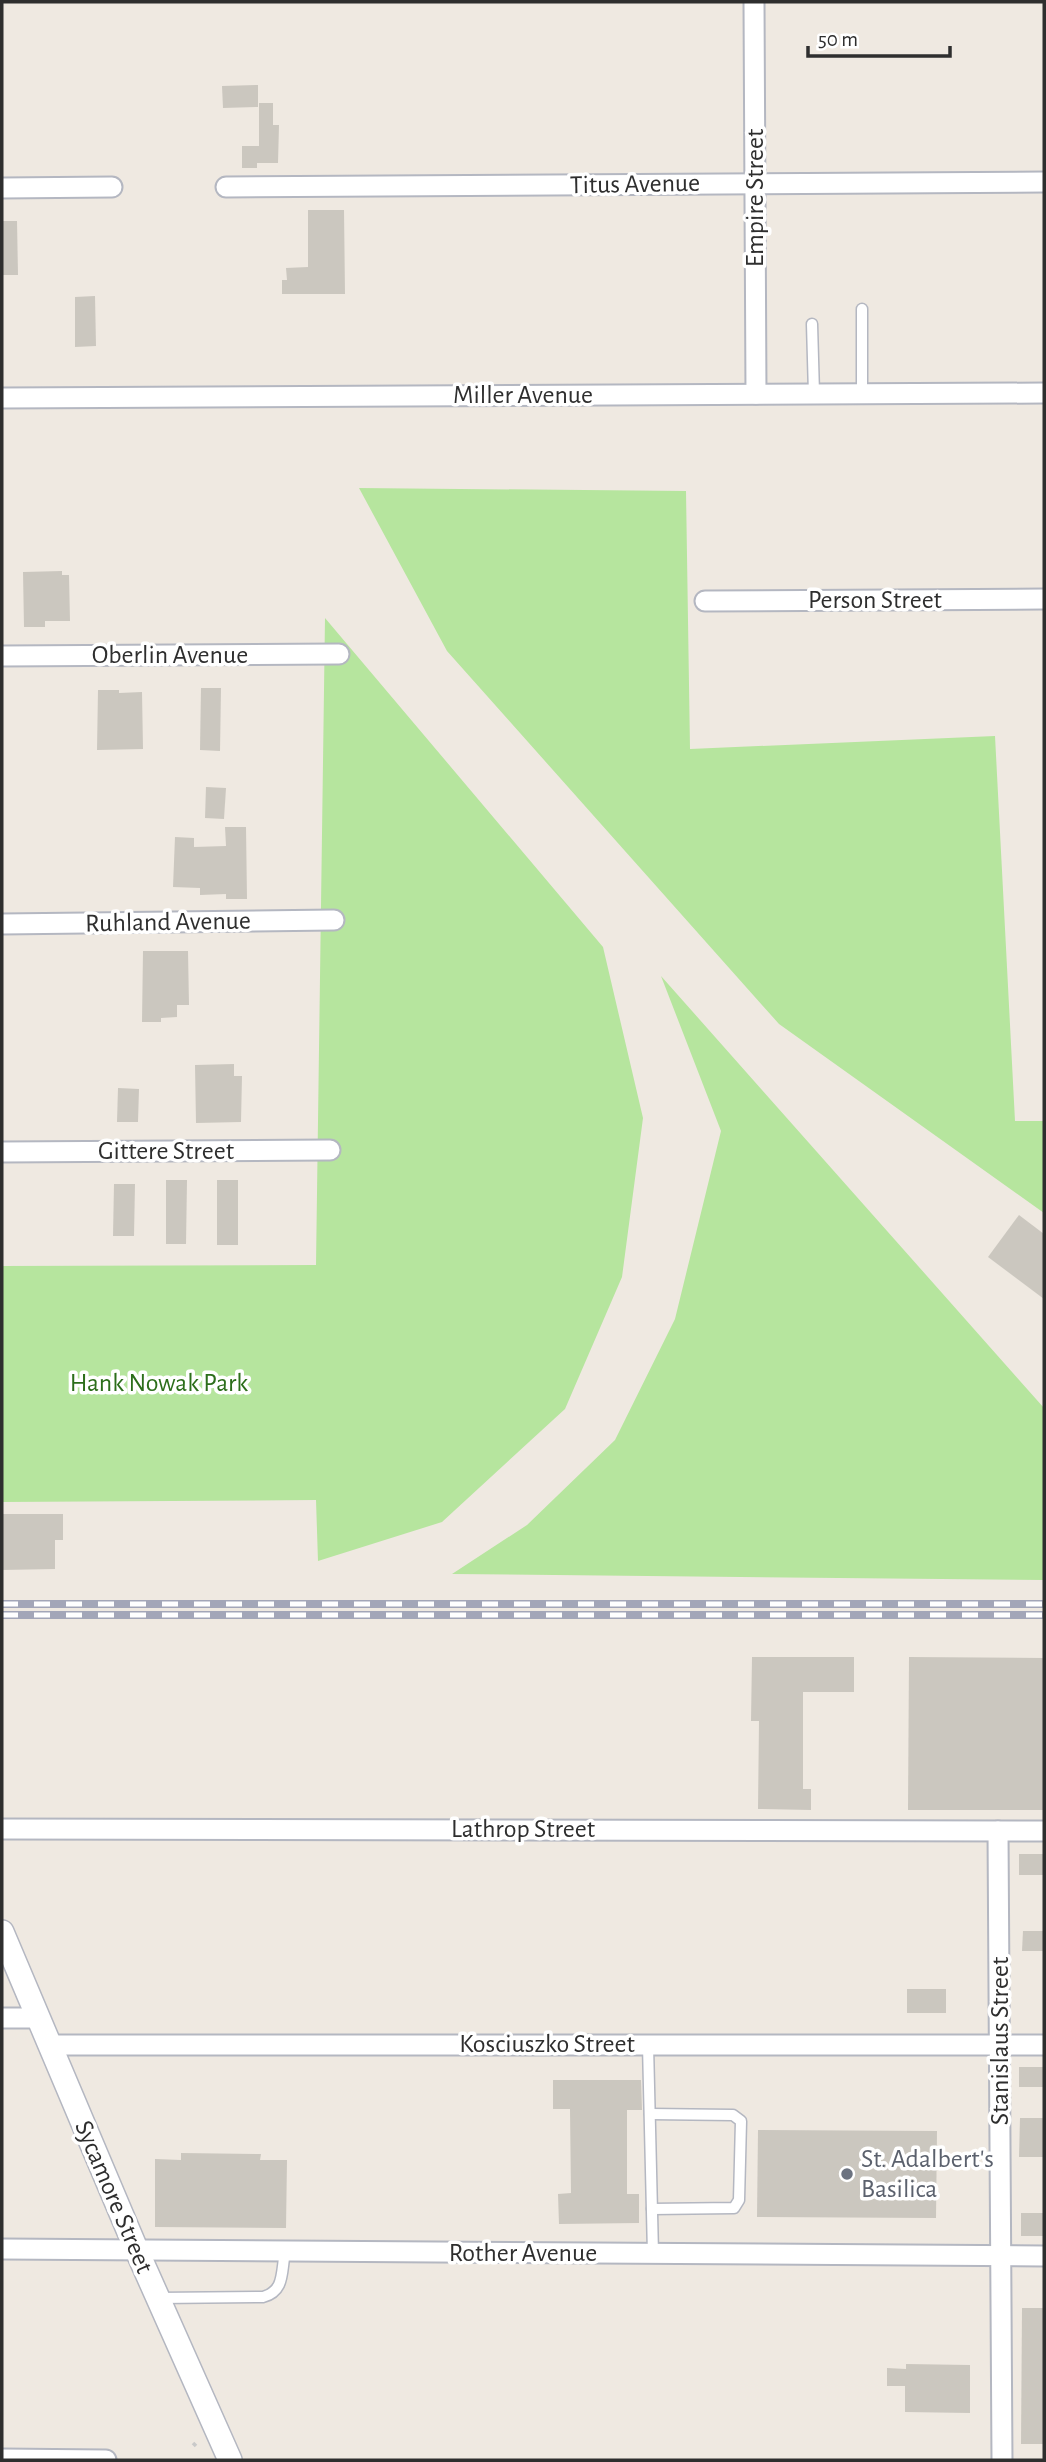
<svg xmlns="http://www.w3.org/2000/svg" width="1046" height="2462" font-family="'Alegreya Sans',sans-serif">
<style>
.green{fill:#b6e59e}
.building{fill:#cbc7bf}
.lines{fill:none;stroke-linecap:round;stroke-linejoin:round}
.service-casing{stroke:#b4b7c1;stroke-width:13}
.minor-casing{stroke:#b4b7c1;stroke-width:23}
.tertiary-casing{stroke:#b4b7c1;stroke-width:26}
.path{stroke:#c9c9c9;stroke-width:3.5;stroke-dasharray:5 3.5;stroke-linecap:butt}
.service{stroke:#fff;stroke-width:10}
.minor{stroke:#fff;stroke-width:19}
.tertiary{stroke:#fff;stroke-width:23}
.rail-casing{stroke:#a3a6b8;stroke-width:8}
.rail{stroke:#fff;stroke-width:5;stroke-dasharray:16;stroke-linecap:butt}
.worship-dot{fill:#6b7280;stroke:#fff;stroke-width:2.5}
.labels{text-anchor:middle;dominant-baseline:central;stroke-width:7;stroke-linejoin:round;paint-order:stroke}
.street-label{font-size:26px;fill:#2e2e2e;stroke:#fff}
.park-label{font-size:26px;fill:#2c6e1b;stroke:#fff}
.worship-label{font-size:26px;fill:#5b616d;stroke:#fff;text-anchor:start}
</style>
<rect width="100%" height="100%" fill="#efe9e1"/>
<g class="green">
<path d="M359 488 686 491 690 749 995 736 1015 1121H1044V1213L779 1024 447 651Z"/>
<path d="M325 618 603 947 643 1118 622 1277 565 1409 442 1522 318 1561 316 1500 2 1502V1266L316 1265Z"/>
<path d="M661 976 1044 1408V1580L452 1574 527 1525 615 1440 675 1319 721 1131Z"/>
</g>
<g class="building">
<path d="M258 85V107L223 108 222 86Z"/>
<path d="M259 103H273V125H279L278 163H257V168H242V146H259Z"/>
<path d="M308 210H344L345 294H282V280H287L286 268 308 267Z"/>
<path d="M2 221H17L18 275H2Z"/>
<path d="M95 296 96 346 75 347V297Z"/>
<path d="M62 571V575H69L70 621H45V627H24L23 572Z"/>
<path d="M201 688H221L220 751 200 750Z"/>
<path d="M98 690H119V693L142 692 143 749 97 750Z"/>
<path d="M206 787 226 788 224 819 205 818Z"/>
<path d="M225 827H246L247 899H226V894L200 895V888L173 887 175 837 194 838V847L226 846Z"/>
<path d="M143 951H188L189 1005H177V1017L161 1018V1022H142Z"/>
<path d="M234 1064V1076H242L241 1122 196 1123 195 1065Z"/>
<path d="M118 1088 139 1089 138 1122H117Z"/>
<path d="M166 1180H187L186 1244H166Z"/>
<rect x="217" y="1180" width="21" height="65"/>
<path d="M114 1184H135L134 1236H113Z"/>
<path d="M1019 1215 1044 1234V1299L988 1257Z"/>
<path d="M2 1514H63V1540H55V1569L2 1570Z"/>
<path d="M752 1657H854V1692H803V1789H811V1810L758 1809 759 1721H751Z"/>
<path d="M909 1657 1044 1658V1810H908Z"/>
<rect x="1019" y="1854" width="25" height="21"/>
<path d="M1023 1931H1044V1951H1022Z"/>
<rect x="907" y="1989" width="39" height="24"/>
<rect x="1019" y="2067" width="25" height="20"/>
<path d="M553 2080H641L642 2110H627V2194H639V2223L559 2224 558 2194 571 2193 570 2109H553Z"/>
<path d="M1020 2118H1044V2157H1019Z"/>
<path d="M758 2130 937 2131 936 2218 757 2217Z"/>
<path d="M181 2153 261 2154 260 2160H287L286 2228 155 2227V2159L181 2160Z"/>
<rect x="1021" y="2213" width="23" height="23"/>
<path d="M1022 2308H1044V2444H1021Z"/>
<path d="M906 2364 970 2365V2413L905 2412V2386H887V2368L906 2369Z"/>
</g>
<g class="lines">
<g class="service-casing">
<g id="service">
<path d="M862 309V394"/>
<path d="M812 324 814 394"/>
<path d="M648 2045 653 2254"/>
<path d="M650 2114 733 2115 741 2121 739 2200 734 2208 652 2209"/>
<path d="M158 2298 263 2297C285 2291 281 2272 285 2252"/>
</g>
</g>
<g class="minor-casing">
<g id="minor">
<path d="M754 2 756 394"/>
<path d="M226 187 1044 182"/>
<path d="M2 188 112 187"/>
<path d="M2 398 1044 393"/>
<path d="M705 601 1044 599"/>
<path d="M2 656 339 654"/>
<path d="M2 924 334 920"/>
<path d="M2 1152 330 1150"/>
<path d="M2 1829 1044 1831"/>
<path d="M998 1831 1002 2460"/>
<path d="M2 2018H38"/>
<path d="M51 2045H1044"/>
<path d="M2 2249 1044 2256"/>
<path d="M2 2459 106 2460"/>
</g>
</g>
<g class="tertiary-casing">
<path id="tertiary" d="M2 1932 137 2251 230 2460"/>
</g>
<path class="path" d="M193 2443 196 2446"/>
<use href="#service" class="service"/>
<use href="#minor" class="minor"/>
<use href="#tertiary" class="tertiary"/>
<g class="rail-casing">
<g id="rail">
<path d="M2 1604H1044"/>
<path d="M2 1615H1044"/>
</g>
</g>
<use href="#rail" class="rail"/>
</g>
<circle class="worship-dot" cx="847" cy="2174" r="7"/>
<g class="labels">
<g class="street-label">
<text transform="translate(635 184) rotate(-1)">Titus Avenue</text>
<text transform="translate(755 198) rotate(-90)">Empire Street</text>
<text x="523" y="395">Miller Avenue</text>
<text x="875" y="600">Person Street</text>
<text x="170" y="655">Oberlin Avenue</text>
<text transform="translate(168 922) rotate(-1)">Ruhland Avenue</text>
<text x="166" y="1151">Gittere Street</text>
<text x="523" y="1829">Lathrop Street</text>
<text transform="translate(1000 2041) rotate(-90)">Stanislaus Street</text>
<text x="547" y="2044">Kosciuszko Street</text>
<text transform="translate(114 2197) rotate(67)">Sycamore Street</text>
<text x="523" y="2253">Rother Avenue</text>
</g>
<g class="park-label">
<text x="159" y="1383">Hank Nowak Park</text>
</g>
<g class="worship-label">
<text x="861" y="2159">St. Adalbert's<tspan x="861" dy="30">Basilica</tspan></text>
</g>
</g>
<rect width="1046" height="2462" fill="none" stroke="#2e2e2e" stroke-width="7"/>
<path d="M808 46v10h142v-10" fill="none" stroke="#2e2e2e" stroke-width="3.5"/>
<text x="818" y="46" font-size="21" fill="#2e2e2e" stroke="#ffffff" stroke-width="5" paint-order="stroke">50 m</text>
</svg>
